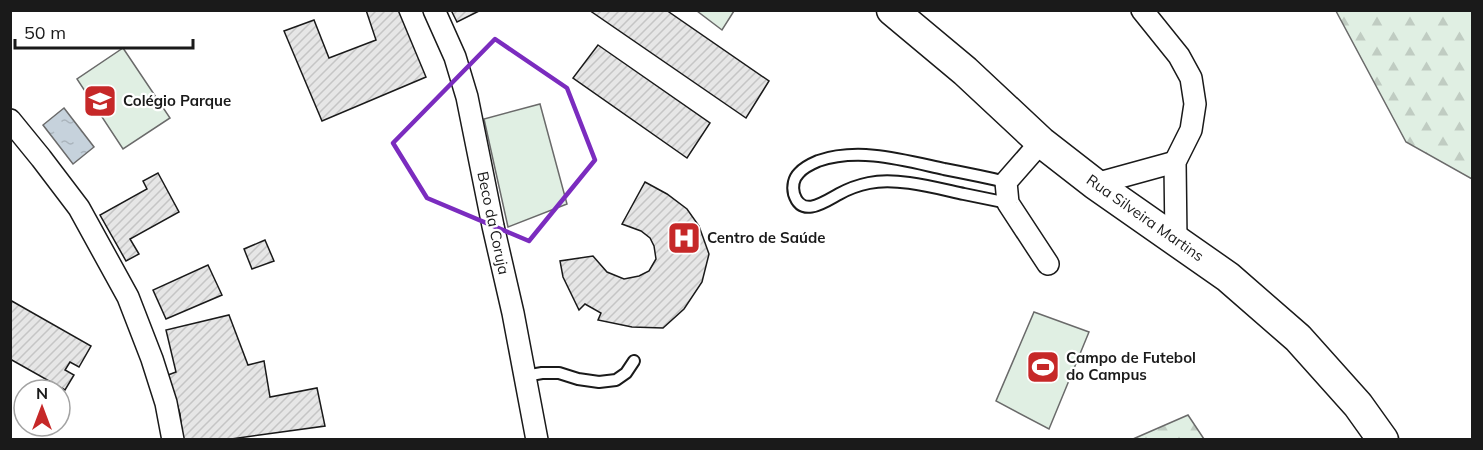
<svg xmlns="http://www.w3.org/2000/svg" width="1483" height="450" font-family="Mulish,sans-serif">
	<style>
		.forest { fill: url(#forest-firs); stroke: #6a6a6a; stroke-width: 1.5 }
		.green { fill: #e0efe3; stroke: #6a6a6a; stroke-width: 1.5 }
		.water { fill: url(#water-ripples); stroke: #6a6a6a; stroke-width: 1.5 }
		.building { fill: url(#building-hatch); stroke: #1a1a1a; stroke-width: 1.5 }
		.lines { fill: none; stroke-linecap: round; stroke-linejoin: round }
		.service-casing { stroke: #1a1a1a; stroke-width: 14 }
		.minor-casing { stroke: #1a1a1a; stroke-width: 24 }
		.secondary-casing { stroke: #1a1a1a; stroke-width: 33 }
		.service { stroke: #fff; stroke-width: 10 }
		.minor { stroke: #fff; stroke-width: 21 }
		.secondary { stroke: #fff; stroke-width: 30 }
		.marked { fill: none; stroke: #7b2cbf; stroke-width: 4.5; stroke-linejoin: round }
		.labels { text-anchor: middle; stroke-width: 4.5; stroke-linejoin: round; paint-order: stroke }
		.poi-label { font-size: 15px; font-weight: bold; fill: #1a1a1a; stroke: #fff; text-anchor: start }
		.street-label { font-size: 15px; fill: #1a1a1a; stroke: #fff }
	</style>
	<defs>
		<pattern id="forest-firs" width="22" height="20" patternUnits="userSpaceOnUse" patternTransform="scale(1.5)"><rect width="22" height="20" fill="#e0efe3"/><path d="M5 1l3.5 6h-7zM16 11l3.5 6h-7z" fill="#c0ccc2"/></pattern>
		<pattern id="water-ripples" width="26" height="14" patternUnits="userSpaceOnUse" patternTransform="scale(1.5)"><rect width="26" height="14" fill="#c6d2dc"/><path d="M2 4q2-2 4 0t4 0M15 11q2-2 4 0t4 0" fill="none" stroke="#aab4bc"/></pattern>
		<pattern id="building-hatch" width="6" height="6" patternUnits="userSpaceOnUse" patternTransform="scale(1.5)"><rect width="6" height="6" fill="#e6e6e6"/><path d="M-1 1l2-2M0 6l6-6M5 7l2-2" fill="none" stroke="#c5c5c5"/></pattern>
	</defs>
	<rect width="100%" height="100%" fill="#fff"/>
	<g class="forest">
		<polygon points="1336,11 1472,11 1472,179 1406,142"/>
		<polygon points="1188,415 1204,439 1133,439"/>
	</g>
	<g class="green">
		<polygon points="697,11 734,11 722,30"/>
		<polygon points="123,48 170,118 123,149 77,79"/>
		<polygon points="540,104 567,204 508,227 484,119"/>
		<polygon points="1034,312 1089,332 1049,429 996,401"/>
	</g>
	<polygon class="water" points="64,108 94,147 73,164 43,125"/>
	<g class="building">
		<polygon points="366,10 398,10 426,77 322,121 284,31 314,20 329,58 376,40"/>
		<polygon points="451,10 481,10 457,22"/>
		<polygon points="589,10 666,10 769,81 746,118"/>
		<polygon points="598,45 710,123 687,158 573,78"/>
		<polygon points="158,173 179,212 130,239 139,254 126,261 100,215 147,189 143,181"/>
		<polygon points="645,182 667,194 687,209 699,226 709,254 702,282 684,309 663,328 632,327 598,320 601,313 585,304 579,310 563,277 560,261 593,256 607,272 624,279 639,276 649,271 656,259 654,246 650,238 641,231 622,224"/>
		<polygon points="265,240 274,261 252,269 244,249"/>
		<polygon points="208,265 222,295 166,319 153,290"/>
		<polygon points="10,300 91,346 79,367 70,362 65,370 74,375 65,390 10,359"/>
		<polygon points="229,315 248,365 264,361 270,397 317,388 325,426 224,440 183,440 180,414 168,375 176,372 166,330"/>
	</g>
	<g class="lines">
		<g class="service-casing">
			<g id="service">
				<path d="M1006,182C985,177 965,173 944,169C903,160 859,147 818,161C811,164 804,167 799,173C794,178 792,186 794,194C802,219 826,201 839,194C848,189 859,185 869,183C897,177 936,188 964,194C978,197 993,200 1008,203"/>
				<polyline points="525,376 542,373 559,373 578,379 599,382 616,380 626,373 634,361"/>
			</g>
		</g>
		<g class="minor-casing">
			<g id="minor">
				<polyline points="434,10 455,57 467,97 493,226 513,313 537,440"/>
				<polyline points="1142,10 1179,56 1191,78 1195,104 1191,130 1175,162 1176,241"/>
				<polyline points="10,120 41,158 79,208 128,297 152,359 166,403 173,440"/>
				<polyline points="1041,142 1006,182 1008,203 1048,264"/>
				<polyline points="1095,184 1175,162"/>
			</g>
		</g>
		<g class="secondary-casing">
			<polyline id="secondary" points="892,10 965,71 1041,142 1095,184 1228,277 1298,338 1358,405 1383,440"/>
		</g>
		<use href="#service" class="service"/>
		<use href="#minor" class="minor"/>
		<use href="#secondary" class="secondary"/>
	</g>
	<path class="marked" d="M495,39L567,88L595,160L529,241L427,198L393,143Z"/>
	<defs>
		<g id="school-square" transform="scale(1.725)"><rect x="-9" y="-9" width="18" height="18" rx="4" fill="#c62828" stroke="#fff"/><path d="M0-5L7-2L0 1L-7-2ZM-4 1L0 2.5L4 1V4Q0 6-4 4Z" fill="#fff"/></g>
		<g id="hospital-square" transform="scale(1.725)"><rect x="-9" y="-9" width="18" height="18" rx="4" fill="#c62828" stroke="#fff"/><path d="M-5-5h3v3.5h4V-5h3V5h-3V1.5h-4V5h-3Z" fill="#fff"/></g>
		<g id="stadium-square" transform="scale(1.725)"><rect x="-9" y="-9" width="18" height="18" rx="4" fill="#c62828" stroke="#fff"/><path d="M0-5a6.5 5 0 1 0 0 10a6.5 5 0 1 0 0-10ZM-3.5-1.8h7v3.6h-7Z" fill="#fff"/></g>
	</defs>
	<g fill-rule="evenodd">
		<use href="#school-square" x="100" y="101"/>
		<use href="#hospital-square" x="684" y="238"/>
		<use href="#stadium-square" x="1043" y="367"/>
	</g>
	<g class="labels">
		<g class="poi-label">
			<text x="123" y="106">Colégio Parque</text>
			<text x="707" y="243">Centro de Saúde</text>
			<text x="1066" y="363">Campo de Futebol<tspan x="1066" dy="17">do Campus</tspan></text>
		</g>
		<g class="street-label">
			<text transform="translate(1145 218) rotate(35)" y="5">Rua Silveira Martins</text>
			<text transform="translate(493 223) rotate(78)" y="5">Beco da Coruja</text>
		</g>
	</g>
	<rect width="1483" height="450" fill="none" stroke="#1a1a1a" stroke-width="24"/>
	<g transform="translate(42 408)"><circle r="28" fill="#ffffff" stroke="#a3a3a3" stroke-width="1.5"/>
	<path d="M0-4.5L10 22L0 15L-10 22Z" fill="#c62828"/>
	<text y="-9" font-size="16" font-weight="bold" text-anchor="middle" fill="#1a1a1a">N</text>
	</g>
	<path d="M15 39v9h178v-9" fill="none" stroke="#1a1a1a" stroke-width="3"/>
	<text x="24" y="39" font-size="18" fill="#1a1a1a" stroke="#ffffff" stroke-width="4.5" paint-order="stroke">50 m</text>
</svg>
